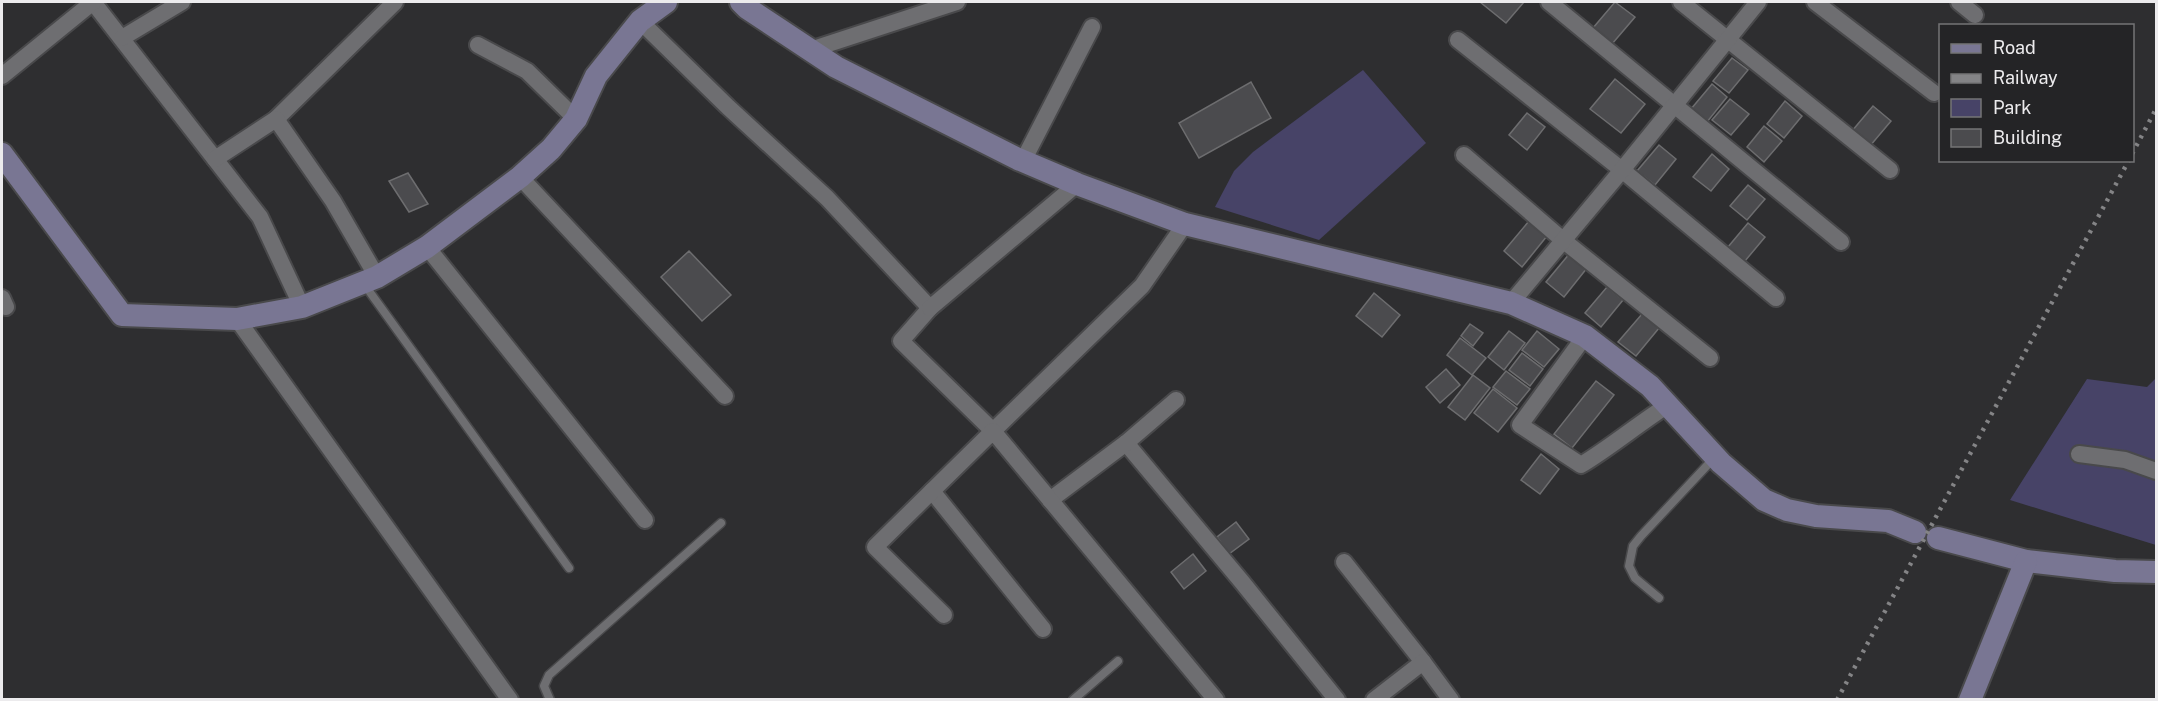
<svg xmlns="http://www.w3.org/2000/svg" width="2158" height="701" font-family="'Public Sans',sans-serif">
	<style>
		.green { fill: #474367 }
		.building { fill: #4b4b4e; stroke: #6d6d6f; stroke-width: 1.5 }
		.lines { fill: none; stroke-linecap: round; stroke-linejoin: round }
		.lane-casing { stroke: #49494b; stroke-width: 11 }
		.street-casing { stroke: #49494b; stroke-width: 20 }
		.secondary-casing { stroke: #49494b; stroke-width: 26 }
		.lane { stroke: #6e6e71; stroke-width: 8 }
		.street { stroke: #6e6e71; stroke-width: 16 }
		.secondary { stroke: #797693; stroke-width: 22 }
		.rail { stroke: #848486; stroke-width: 4.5; stroke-dasharray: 3 6; stroke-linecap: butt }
	</style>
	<rect width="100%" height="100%" fill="#2e2e30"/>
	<g class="green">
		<polygon points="1363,70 1426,143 1319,240 1215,207 1234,171 1253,152"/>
		<polygon points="2156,378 2156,545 2010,500 2087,379 2147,387"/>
	</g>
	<g class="building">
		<polygon points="1480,2 1524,2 1506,23"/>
		<polygon points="1615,2 1635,17 1612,44 1593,28"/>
		<polygon points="1732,58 1748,70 1729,93 1713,81"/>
		<polygon points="1615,79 1645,104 1621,133 1590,109"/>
		<polygon points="1251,82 1271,118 1199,158 1179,123"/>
		<polygon points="1712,84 1727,97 1707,122 1691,109"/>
		<polygon points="1730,99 1749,114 1731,135 1712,120"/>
		<polygon points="1785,101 1802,116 1784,138 1767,124"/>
		<polygon points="1873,106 1891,121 1870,146 1852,131"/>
		<polygon points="1527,113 1545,127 1527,150 1509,135"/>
		<polygon points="1764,126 1782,141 1764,162 1747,147"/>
		<polygon points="1659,145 1676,159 1655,185 1637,171"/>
		<polygon points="1712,154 1729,169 1711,191 1693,177"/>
		<polygon points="408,173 428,204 409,212 389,181"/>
		<polygon points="1748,185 1765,199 1747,220 1730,206"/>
		<polygon points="1529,221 1547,236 1522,267 1504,251"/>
		<polygon points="1748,223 1765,237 1745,261 1728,247"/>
		<polygon points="689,251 731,295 702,321 661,277"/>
		<polygon points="1570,253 1587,268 1564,297 1546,282"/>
		<polygon points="1607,287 1623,300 1601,327 1585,313"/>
		<polygon points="1374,293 1400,315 1382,337 1356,316"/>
		<polygon points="1642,314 1659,328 1636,356 1618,342"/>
		<polygon points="1470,324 1483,333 1473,346 1461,336"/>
		<polygon points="1509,331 1525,343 1504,370 1488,357"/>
		<polygon points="1537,331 1559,349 1544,367 1522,350"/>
		<polygon points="1460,338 1486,358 1472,375 1447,355"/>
		<polygon points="1522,353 1543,369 1530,386 1509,370"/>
		<polygon points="1446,369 1460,385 1440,403 1426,387"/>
		<polygon points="1506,371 1530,389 1517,405 1493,387"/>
		<polygon points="1473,375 1490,388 1465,420 1448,407"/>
		<polygon points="1596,381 1614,395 1572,448 1554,434"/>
		<polygon points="1493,389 1517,408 1498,432 1474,413"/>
		<polygon points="1541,454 1559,469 1540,494 1521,480"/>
		<polygon points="1236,522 1249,539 1229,554 1217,537"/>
		<polygon points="1193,554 1206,571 1184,589 1171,572"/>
	</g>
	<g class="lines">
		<g class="lane-casing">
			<g id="lane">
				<polyline points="364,284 569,568"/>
				<polyline points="1659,598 1635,578 1629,566 1633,546 1641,536 1715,457"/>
				<polyline points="550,700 544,686 549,675 721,523"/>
				<polyline points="1073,700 1118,661"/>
			</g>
		</g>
		<g class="street-casing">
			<g id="street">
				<polyline points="93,2 260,217 302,307"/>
				<polyline points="1549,2 1841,242"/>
				<polyline points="1681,2 1890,170"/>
				<polyline points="1815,2 1934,93"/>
				<polyline points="1959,2 1975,15"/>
				<polyline points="640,21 728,107 827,198 930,308 901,341 993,431 1142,286 1185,224"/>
				<polyline points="122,38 182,2"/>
				<polyline points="1458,40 1622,170 1776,298"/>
				<polyline points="478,45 527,71 576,119"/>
				<polyline points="810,50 957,2"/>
				<polyline points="2,76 93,2"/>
				<polyline points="276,119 395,2"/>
				<polyline points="1464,155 1564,241 1710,358"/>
				<polyline points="215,159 276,119 333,201 377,277"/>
				<polyline points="1023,161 1092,27"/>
				<polyline points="520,177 725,396"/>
				<polyline points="427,247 645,520"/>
				<polyline points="2,298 6,307"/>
				<polyline points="1511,303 1622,170 1758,2"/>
				<polyline points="930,308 1077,184"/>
				<polyline points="237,319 510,700"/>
				<path d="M1585,336L1520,425L1581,465C1611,447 1638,424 1668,405"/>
				<polyline points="1126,443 1242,582 1337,700"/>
				<polyline points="2079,454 2125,460 2156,471"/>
				<polyline points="932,491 1043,629"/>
				<polyline points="1050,500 1126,443 1176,400"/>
				<polyline points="1344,562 1423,662"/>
				<polyline points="944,615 875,547 993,431 1216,700"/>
				<polyline points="1374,700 1423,662 1451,700"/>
			</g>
		</g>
		<g class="secondary-casing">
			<g id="secondary">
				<polyline points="741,2 747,8 836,67 1018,159 1077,184 1185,224 1511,303 1585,336 1650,386 1721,463 1764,500 1787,510 1816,516 1888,521 1915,532"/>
				<polyline points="2,154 122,315 237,319 302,307 377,277 427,247 520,177 551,149 576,119 596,76 640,21 666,2"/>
				<polyline points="1938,538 2026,561 2115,571 2156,572"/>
				<polyline points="1970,700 2026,561"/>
			</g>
		</g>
		<use href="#lane" class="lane"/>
		<use href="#street" class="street"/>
		<use href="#secondary" class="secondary"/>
		<g class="rail">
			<polyline points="2132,154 2156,109"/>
			<polyline points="1837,700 2129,160"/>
		</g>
	</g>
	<rect width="2158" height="701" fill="none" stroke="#ecebed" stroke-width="6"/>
	<rect x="1939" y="24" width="195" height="138" fill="#242426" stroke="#747476" stroke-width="1.5"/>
	<rect x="1951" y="44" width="30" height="9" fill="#797693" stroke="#747476" stroke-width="1.5"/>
	<text x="1993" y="54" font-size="18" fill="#ecebed">Road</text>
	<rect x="1951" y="74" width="30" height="9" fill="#848486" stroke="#747476" stroke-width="1.5"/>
	<text x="1993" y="84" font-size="18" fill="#ecebed">Railway</text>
	<rect x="1951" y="99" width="30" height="18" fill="#474367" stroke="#747476" stroke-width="1.5"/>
	<text x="1993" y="114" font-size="18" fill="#ecebed">Park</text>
	<rect x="1951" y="129" width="30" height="18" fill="#4b4b4e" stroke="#747476" stroke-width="1.5"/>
	<text x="1993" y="144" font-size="18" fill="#ecebed">Building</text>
</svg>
